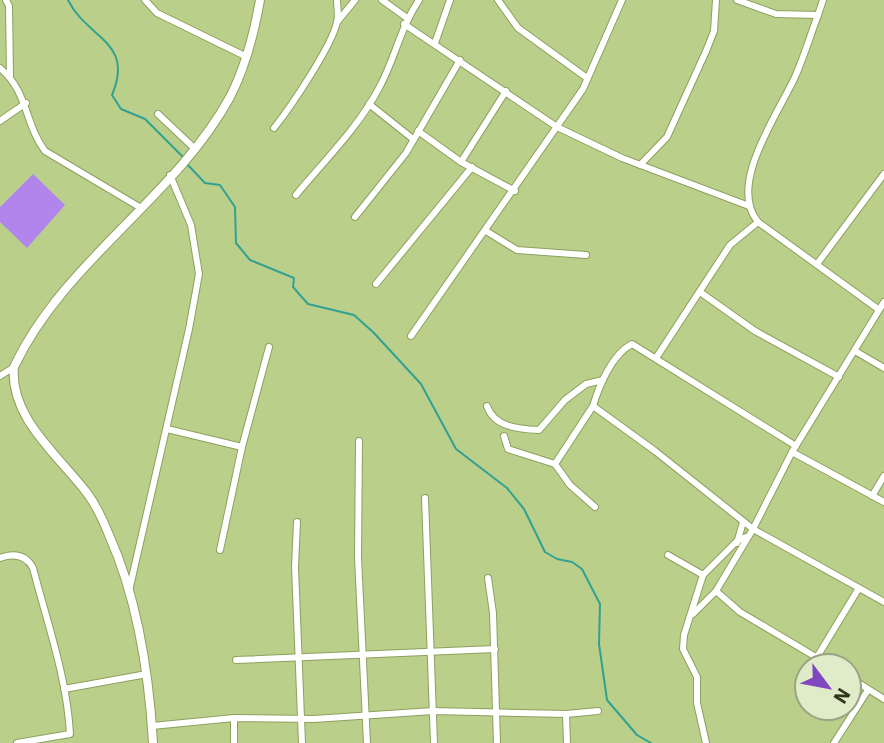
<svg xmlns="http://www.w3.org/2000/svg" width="884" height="743" font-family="'IBM Plex Sans',sans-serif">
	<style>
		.green { fill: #b185ec }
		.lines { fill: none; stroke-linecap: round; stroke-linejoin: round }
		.stream { stroke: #33a192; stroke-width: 2 }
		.street-casing { stroke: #8da15e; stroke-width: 8 }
		.secondary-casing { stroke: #8da15e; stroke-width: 10 }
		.street { stroke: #fff; stroke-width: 6 }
		.secondary { stroke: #fff; stroke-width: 8 }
	</style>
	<rect width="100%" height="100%" fill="#bacf8a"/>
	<polygon class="green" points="33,174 65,205 27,248 0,222 0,207"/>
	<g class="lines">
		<g class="stream">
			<path d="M68,0C87,39 135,41 112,95L121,109L145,119L184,158"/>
			<polyline points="186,163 205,183 220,185 235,207 236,243 250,260 294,278 293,287 308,304 354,315 373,332 421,384 456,449 507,488 524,509 545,552 557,559 572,562 582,569 600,604 599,644 607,700 637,735 651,743"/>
		</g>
		<g class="street-casing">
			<g id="street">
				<polyline points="6,0 9,6 10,76"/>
				<polyline points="145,0 157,13 247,57"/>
				<polyline points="382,0 407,18"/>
				<polyline points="498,0 518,28 587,78"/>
				<polyline points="818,15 823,0"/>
				<polyline points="337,22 355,0"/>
				<polyline points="404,24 557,127 622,158 749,206"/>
				<polyline points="435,43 450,0"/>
				<path d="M0,68C28,91 25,125 45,151L141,208"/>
				<polyline points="369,104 413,139"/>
				<polyline points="158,114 194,148"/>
				<polyline points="0,121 26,103"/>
				<path d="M274,128C290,108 332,46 337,22C339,16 337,7 337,0"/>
				<polyline points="418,131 461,162 515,191"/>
				<polyline points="461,162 506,91"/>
				<polyline points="640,165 667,137 707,49 714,31 716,0"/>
				<path d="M296,195C324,161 358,128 379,88C395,59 400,28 419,0"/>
				<polyline points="355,217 406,153 460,60"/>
				<polyline points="758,222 878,309"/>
				<polyline points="486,231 517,250 586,255"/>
				<polyline points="817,264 884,174"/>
				<polyline points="376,284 472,167"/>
				<polyline points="700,292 755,331 839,377"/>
				<polyline points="411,336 583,89 622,0"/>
				<polyline points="855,351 884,368"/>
				<path d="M656,358L730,245L758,222C727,185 778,114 795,77C804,57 810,36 818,15L776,14L737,0"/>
				<polyline points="0,376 14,367"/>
				<path d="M487,406C494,427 518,429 539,430L565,400L586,384L603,380"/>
				<polyline points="593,406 555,464 570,485 595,507"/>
				<polyline points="167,429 242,447 269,347"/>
				<polyline points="504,436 508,449 555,464"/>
				<polyline points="359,441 358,558 367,743"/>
				<path d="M796,446L632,344C612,354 599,386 593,406L655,451L753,529L884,602"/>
				<polyline points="792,452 884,502"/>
				<polyline points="872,496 884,476"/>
				<polyline points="425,498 434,743"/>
				<polyline points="297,522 295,567 302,743"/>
				<polyline points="737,543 743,522"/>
				<polyline points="220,550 242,447"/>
				<polyline points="668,555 703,575 737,541 746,537"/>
				<path d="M0,558C14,553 26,555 33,568C47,622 67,678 70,734L17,743"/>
				<polyline points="703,575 684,635 683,649 697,677 697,703 706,743"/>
				<polyline points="488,578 493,613 497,743"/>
				<polyline points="129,591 189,329 199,274 191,225 170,175"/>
				<polyline points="716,591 740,612 831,666"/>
				<polyline points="693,614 716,591 753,529 792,452 884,302"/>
				<polyline points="817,657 859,588"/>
				<polyline points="236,660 495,649"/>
				<polyline points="849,677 884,699"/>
				<polyline points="64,689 147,674"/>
				<polyline points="566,714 567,743"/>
				<polyline points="234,718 234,743"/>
				<polyline points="152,726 234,718 314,719 433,711 566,714 598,711"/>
				<polyline points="834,743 868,690"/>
			</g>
		</g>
		<g class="secondary-casing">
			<path id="secondary" d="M153,743C149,673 138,600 109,535C103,520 96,505 87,493C59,456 9,417 14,367C64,261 175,198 230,97C246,66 254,34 260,0"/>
		</g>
		<use href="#street" class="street"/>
		<use href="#secondary" class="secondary"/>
	</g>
	<g transform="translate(828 687) rotate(122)"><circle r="33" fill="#e0ebc9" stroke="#9aa384" stroke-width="2"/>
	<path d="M0-5L12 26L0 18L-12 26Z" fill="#8048bf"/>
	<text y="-10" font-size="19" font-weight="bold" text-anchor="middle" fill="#30381c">N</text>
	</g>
</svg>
